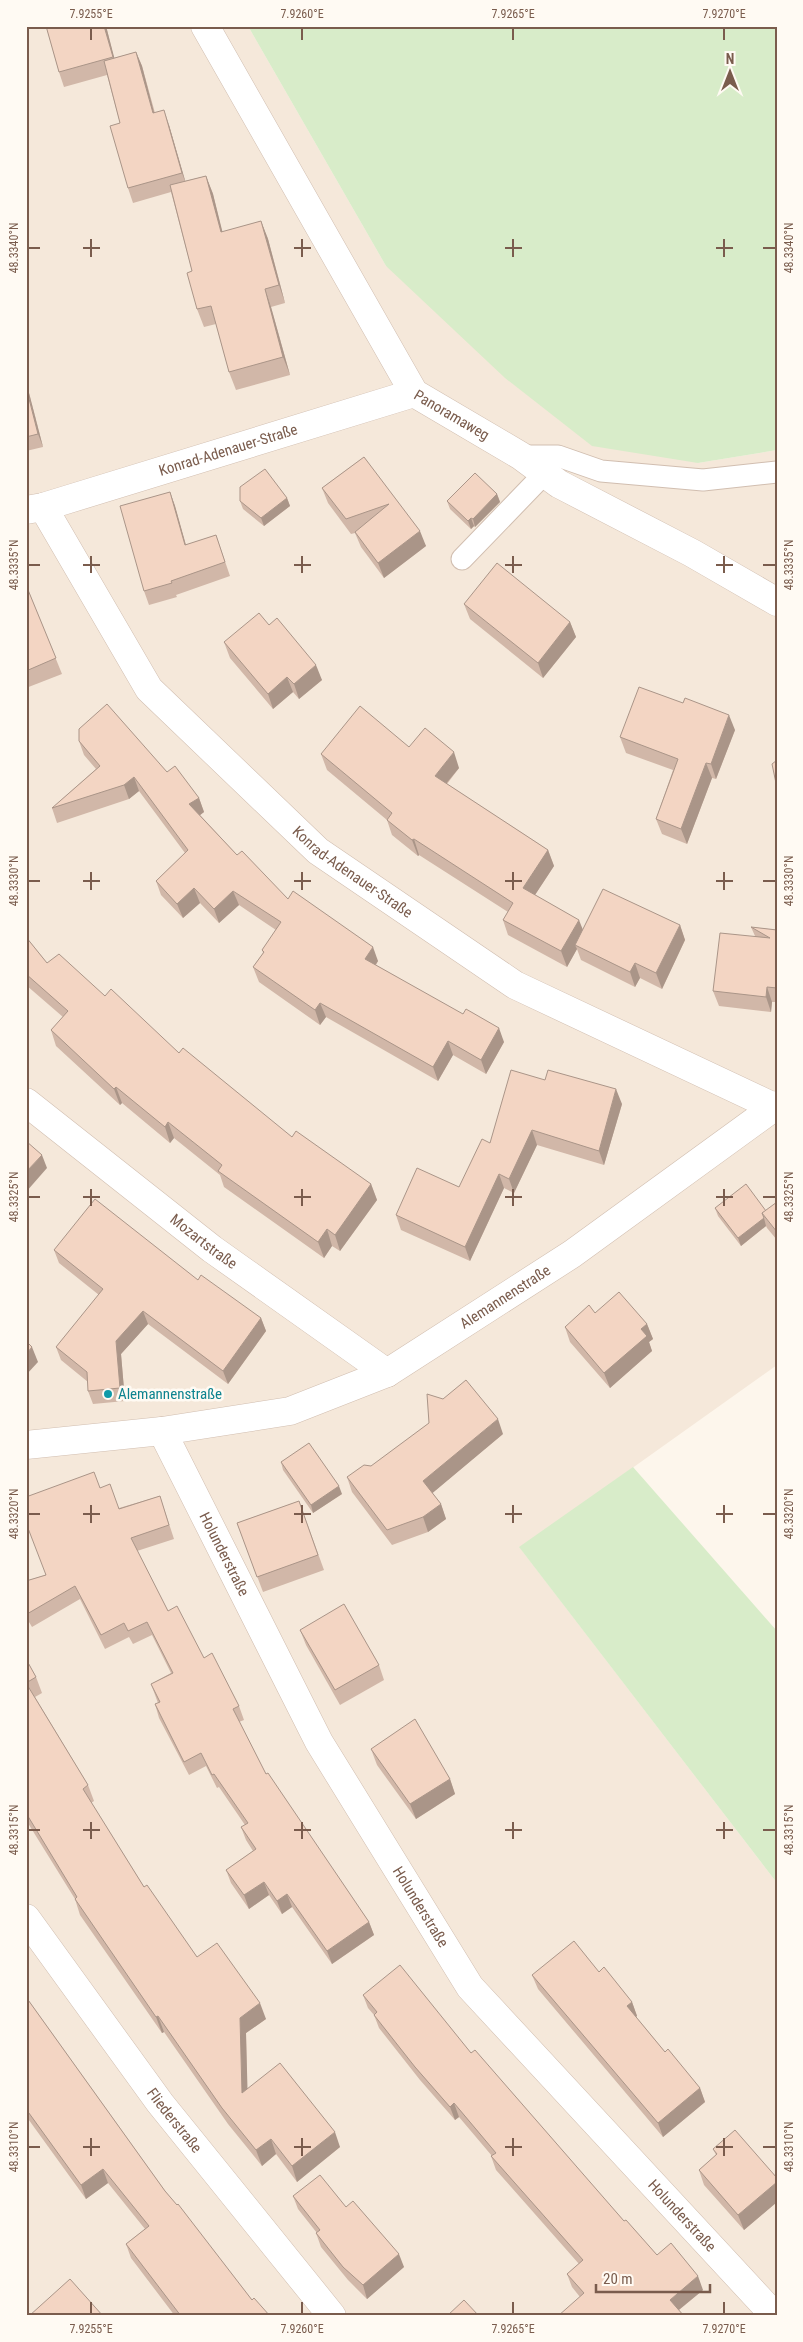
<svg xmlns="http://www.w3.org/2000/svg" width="803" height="2342" font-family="'Roboto Condensed',sans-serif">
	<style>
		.residential { fill: #f5e8da }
		.green { fill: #d8ecc9 }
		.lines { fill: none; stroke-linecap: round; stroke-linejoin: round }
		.service-casing { stroke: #d1beb0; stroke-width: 23 }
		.minor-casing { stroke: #d1beb0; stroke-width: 29 }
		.service { stroke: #fff; stroke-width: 21 }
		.minor { stroke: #fff; stroke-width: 28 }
		.wall { fill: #d1b7a8 }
		.shaded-wall { fill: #aa9588 }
		.building { fill: #f3d5c3; stroke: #aa9588 }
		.ticks { fill: none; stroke: #7a5c4d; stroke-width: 2 }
		.culture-dot { fill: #0f9aa8; stroke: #fffaf3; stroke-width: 2 }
		.labels { text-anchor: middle; stroke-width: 5; stroke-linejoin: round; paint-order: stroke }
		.street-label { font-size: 15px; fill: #7a5c4d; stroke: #fffaf3 }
		.culture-label { font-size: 15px; fill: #0d838f; stroke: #fffaf3; text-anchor: start }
		.neatline { fill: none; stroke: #7a5c4d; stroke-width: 2 }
		.ticks-label { font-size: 12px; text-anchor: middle; fill: #7a5c4d }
	</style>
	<rect width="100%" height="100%" fill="#fdf6ec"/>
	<polygon class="residential" points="26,26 248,26 386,266 698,463 777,450 777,1365 520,1548 777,1883 777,2316 26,2316"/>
	<g class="green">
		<polygon points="248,26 777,26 777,450 698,463 592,446 505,378 386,266"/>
		<polygon points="633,1467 777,1631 777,1883 519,1547"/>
	</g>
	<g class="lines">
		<g class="service-casing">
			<g id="service">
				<polyline points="521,456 558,456 601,471 703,480 777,472"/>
				<polyline points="462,559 545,473"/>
			</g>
		</g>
		<g class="minor-casing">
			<g id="minor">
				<path id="s1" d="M205,26L414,393L521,456L559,484L692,553L777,602"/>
				<path id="s2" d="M43,507L149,689L318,851L515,985L774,1107"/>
				<path id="s3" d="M26,510L43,507L414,393"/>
				<path id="s4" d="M26,1102L212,1249L387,1373"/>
				<path id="s5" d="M162,1431L319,1742L470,1987L775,2316"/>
				<path id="s6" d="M26,1445L162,1431L290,1411L387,1373L572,1254L777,1105"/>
				<path id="s7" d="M26,1918L160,2103L332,2316"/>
			</g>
		</g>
		<use href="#service" class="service"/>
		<use href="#minor" class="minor"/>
	</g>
	<g class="wall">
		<polygon points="46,26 106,26 114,58 136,52 142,66 155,113 169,125 185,181 206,176 213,194 222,232 261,221 268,239 285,303 271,307 290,375 236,390 229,372 216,324 204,327 197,309 192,271 171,192 133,203 128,188 120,123 107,75 64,87 59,72"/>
		<polygon points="26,385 29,393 43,447 26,451"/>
		<polygon points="364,457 426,546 384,578 361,547 355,533 351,534 328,503 322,488"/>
		<polygon points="170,492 175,506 186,545 216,535 230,576 176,595 177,597 149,605 144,591"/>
		<polygon points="497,494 500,502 475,527 474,526 471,529 450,509 447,501"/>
		<polygon points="287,498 290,506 264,526 243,509 240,501"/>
		<polygon points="26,585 62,674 26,688"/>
		<polygon points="464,604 570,622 576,637 543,678 470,619"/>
		<polygon points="269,625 322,680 299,699 293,692 273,709 230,658 224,642"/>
		<polygon points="735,730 716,779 712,778 687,844 662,834 656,819 673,770 626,753 620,737"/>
		<polygon points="79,741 167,772 199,798 204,812 200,815 237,855 288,899 378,961 376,965 504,1042 486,1074 453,1055 438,1081 326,1017 320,1025 259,982 253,967 263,953 262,950 276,930 239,905 219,923 200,903 183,918 161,895 156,881 185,853 139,791 129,799 57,823 52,808 96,769 84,755"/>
		<polygon points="409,747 459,768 447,784 548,850 554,866 535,895 583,930 680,925 685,940 662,989 640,978 635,987 581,960 577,949 567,967 508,935 503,920 508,912 419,855 418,856 392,835 387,820 327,770 321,754"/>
		<polygon points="751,927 777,930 777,1002 772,1002 771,1012 719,1006 713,991 755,936"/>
		<polygon points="26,937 47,963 105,996 179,1053 292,1137 371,1184 377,1200 340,1251 332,1246 324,1258 224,1187 220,1175 174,1138 170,1143 122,1103 120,1105 56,1046 51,1030 63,1017 26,985"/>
		<polygon points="622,1104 604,1165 537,1145 514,1193 504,1188 470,1261 401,1230 396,1215 459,1187 490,1143"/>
		<polygon points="777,1202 777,1240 767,1228 766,1226 741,1246 718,1216 715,1208 766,1211"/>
		<polygon points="54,1250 198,1280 261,1318 266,1331 228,1384 148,1324 121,1354 125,1401 93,1404 88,1391 88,1382 61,1360 56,1347 99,1295 59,1263"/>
		<polygon points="595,1313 647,1324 653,1339 649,1342 652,1351 610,1388 570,1342 565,1327"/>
		<polygon points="503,1434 432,1493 441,1504 446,1519 428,1532 392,1545 352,1492 347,1477 371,1466"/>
		<polygon points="281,1462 342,1494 313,1513 283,1470"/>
		<polygon points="100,1488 119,1508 160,1496 174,1539 137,1551 168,1611 239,1706 244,1720 239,1722 266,1774 369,1922 374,1935 332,1964 292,1907 282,1914 269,1895 249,1909 231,1883 226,1870 253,1851 246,1840 241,1827 245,1825 219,1787 217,1788 206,1766 189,1775 159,1718 155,1704 158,1703 151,1684 171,1673 152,1635 133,1644 129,1637 105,1649 80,1599 32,1627 26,1617 26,1581 45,1575"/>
		<polygon points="299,1501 324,1570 263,1592 237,1523"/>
		<polygon points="300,1630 379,1665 384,1680 340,1705 306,1645"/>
		<polygon points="26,1659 36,1677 42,1693 35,1697 88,1785 94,1801 91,1803 144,1887 197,1957 266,2019 246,2033 247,2088 340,2147 297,2182 276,2154 262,2166 228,2124 164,2032 162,2033 80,1915 75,1899 26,1820"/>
		<polygon points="371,1749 450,1779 455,1794 416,1819 377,1765"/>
		<polygon points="599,1972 632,2002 637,2016 636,2017 665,2052 700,2088 705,2102 663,2137 538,1989 532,1975"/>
		<polygon points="363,1995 471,2053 624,2221 657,2255 703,2290 679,2310 580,2297 572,2287 567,2274 579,2264 496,2170 491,2156 492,2156 459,2117 455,2120 420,2080 379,2028 374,2015 368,2008"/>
		<polygon points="26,1997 165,2191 252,2300 270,2316 175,2316 131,2258 126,2244 145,2229 108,2183 86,2199 26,2116"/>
		<polygon points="713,2149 777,2178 777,2202 744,2230 704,2185 699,2170 716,2155"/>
		<polygon points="293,2196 346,2207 404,2267 367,2299 348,2280 321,2247 316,2233 317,2233 298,2209"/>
	</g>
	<g class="shaded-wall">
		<polygon points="104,26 106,26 118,72 113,57"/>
		<polygon points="136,52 142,66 158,128 153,113"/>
		<polygon points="164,110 169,125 187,187 182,173"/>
		<polygon points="206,176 213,194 227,250 221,232"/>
		<polygon points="261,221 268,239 285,303 279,285"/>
		<polygon points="265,289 271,307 290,375 283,357"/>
		<polygon points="26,385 29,393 43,447 38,434"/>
		<polygon points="170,492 175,506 190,560 185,545"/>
		<polygon points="497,494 500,502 475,527 473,519"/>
		<polygon points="287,498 290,506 264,526 261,518"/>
		<polygon points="471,518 474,526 471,529 468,521"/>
		<polygon points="420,531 426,546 384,578 378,563"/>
		<polygon points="570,622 576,637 543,678 538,663"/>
		<polygon points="316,665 322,680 299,699 294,684"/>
		<polygon points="287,677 293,692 273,709 268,694"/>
		<polygon points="729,715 735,730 716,779 711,764"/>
		<polygon points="454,752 459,768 440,791 435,776"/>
		<polygon points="706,763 712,778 687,844 681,829"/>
		<polygon points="134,777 139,791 129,799 124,785"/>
		<polygon points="199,798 204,812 195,819 189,804"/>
		<polygon points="414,839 419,855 418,856 412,840"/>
		<polygon points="548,850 554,866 529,904 523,888"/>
		<polygon points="194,888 200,903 183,918 177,904"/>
		<polygon points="233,891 239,905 219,923 214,909"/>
		<polygon points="579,920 585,935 575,945 577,949 567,967 561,951"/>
		<polygon points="680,925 685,940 662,989 656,973"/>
		<polygon points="373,947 378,961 370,973 365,959"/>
		<polygon points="635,963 640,978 635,987 630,972"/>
		<polygon points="767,987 772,1002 771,1012 766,997"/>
		<polygon points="320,1003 326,1017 320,1025 315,1010"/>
		<polygon points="499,1028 504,1042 486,1074 481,1060"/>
		<polygon points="448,1041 453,1055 438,1081 433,1067"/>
		<polygon points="116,1087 122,1103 120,1105 114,1089"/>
		<polygon points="616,1089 622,1104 604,1165 599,1151"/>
		<polygon points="168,1122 174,1138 170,1143 165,1127"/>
		<polygon points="532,1130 537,1145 514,1193 509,1179"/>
		<polygon points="42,1155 47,1168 26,1192 26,1172"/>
		<polygon points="499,1174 504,1188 470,1261 465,1247"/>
		<polygon points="371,1184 377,1200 340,1251 335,1235"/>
		<polygon points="764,1218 766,1226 741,1246 738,1238"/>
		<polygon points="327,1229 332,1246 324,1258 318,1242"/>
		<polygon points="143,1311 148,1324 121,1354 125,1401 120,1388 116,1341"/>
		<polygon points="261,1318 266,1331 228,1384 223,1371"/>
		<polygon points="647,1324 653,1339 649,1342 652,1351 610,1388 604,1373 641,1329"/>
		<polygon points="32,1347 38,1362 26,1375 26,1354"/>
		<polygon points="498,1419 503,1434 429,1496 423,1481"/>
		<polygon points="339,1486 342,1494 313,1513 311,1505"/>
		<polygon points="441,1504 446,1519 428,1532 423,1517"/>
		<polygon points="450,1779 455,1794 416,1819 410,1804"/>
		<polygon points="264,1882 269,1895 249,1909 244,1895"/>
		<polygon points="287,1894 292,1907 282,1914 277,1901"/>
		<polygon points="369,1922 374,1935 332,1964 327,1951"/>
		<polygon points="632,2002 637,2016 632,2020 627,2006"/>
		<polygon points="260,2003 266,2019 246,2033 248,2108 242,2093 240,2018"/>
		<polygon points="158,2016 164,2032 162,2033 156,2017"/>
		<polygon points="700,2088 705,2102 663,2137 658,2123"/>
		<polygon points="454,2103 459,2117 455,2120 450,2107"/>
		<polygon points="335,2132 340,2147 297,2182 292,2166"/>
		<polygon points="271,2139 276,2154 262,2166 256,2150"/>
		<polygon points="103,2169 108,2183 86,2199 81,2185"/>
		<polygon points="777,2182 777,2202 744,2230 738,2215"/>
		<polygon points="399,2254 404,2267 367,2299 363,2285"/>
		<polygon points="698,2276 703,2290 675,2313 670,2300"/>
	</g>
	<g class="building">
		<polygon points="46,26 104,26 113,57 59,72"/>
		<polygon points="136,52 153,113 164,110 182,173 128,188 110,126 120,123 104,61"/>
		<polygon points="206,176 221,232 261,221 279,285 265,289 283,357 229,372 211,306 197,309 187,273 192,271 170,185"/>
		<polygon points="26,387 38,434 26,437"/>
		<polygon points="364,457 420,531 378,563 355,532 389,504 346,519 322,488"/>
		<polygon points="265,469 287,498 261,518 240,501 240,487"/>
		<polygon points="475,473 497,494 473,519 471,518 468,521 447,501"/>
		<polygon points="170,492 185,545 216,535 225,562 171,581 172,583 144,591 120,506"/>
		<polygon points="497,563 570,622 538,663 464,604"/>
		<polygon points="26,585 56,658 26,671"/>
		<polygon points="259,613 269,625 277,618 316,665 294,684 287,677 268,694 224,642"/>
		<polygon points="639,687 683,703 685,698 729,715 711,764 706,763 681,829 656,819 678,759 620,737"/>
		<polygon points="107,704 167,772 175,766 199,798 189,804 237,855 242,851 288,899 293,891 373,947 365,959 463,1014 466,1009 499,1028 481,1060 448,1041 433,1067 320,1003 315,1010 253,967 264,952 262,950 281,922 233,891 214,909 194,888 177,904 156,881 188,850 134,777 124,785 52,808 100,766 79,741 79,729"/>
		<polygon points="360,706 409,747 425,728 454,752 435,776 548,850 523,888 579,920 561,951 503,920 513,903 414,839 412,840 387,820 392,813 321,754"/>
		<polygon points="777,760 777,788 772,764"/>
		<polygon points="603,889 680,925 656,973 635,963 630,972 575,945"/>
		<polygon points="751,927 777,930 777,988 767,987 766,997 713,991 720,933 770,938"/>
		<polygon points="26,937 47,963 59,954 105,996 111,989 179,1053 183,1048 292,1137 296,1131 371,1184 335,1235 327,1229 318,1242 218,1171 222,1165 168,1122 165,1127 116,1087 114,1089 51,1030 68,1011 26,974"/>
		<polygon points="511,1070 545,1080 548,1070 616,1089 599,1151 532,1130 509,1179 499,1174 465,1247 396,1215 417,1168 459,1187 482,1139 490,1143"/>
		<polygon points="26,1141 42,1155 26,1172"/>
		<polygon points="746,1184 766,1211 762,1213 764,1218 738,1238 715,1208"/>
		<polygon points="95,1199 198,1280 201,1275 261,1318 223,1371 143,1311 116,1341 120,1388 88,1391 87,1372 56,1347 103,1289 54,1250"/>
		<polygon points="777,1202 777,1232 762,1213"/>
		<polygon points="619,1292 647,1324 641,1329 647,1336 604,1373 565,1327 589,1305 595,1313"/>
		<polygon points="26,1341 32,1347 26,1354"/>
		<polygon points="466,1380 498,1419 423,1481 441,1504 423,1517 387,1530 347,1477 364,1465 371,1466 429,1423 427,1394 443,1399"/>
		<polygon points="309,1443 339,1486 311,1505 281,1462"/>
		<polygon points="94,1472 100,1488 110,1484 119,1509 160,1496 169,1525 131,1538 168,1611 177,1606 204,1658 212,1653 239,1706 233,1709 266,1774 268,1773 369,1922 327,1951 287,1894 277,1901 264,1882 244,1895 226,1870 256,1849 241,1827 248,1823 214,1774 212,1775 201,1753 184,1762 155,1704 160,1702 151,1684 173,1673 147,1622 128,1631 124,1623 101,1635 75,1586 27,1614 26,1612 26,1581 46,1575 26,1523 26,1497"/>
		<polygon points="299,1501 318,1555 257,1577 237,1523"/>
		<polygon points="344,1604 379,1665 335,1690 300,1630"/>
		<polygon points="26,1659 36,1677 26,1683"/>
		<polygon points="26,1683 88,1785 83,1789 144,1887 147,1885 197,1957 217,1943 260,2003 240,2018 242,2093 280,2063 335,2132 292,2166 271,2139 256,2150 222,2108 158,2016 156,2017 75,1899 77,1897 26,1813"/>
		<polygon points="415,1719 450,1779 410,1804 371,1749"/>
		<polygon points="574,1941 599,1972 604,1967 632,2002 627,2006 665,2052 668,2049 700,2088 658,2123 532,1975"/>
		<polygon points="400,1965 471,2053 475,2050 624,2221 626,2220 657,2255 671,2243 698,2276 670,2300 684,2316 558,2316 584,2293 567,2274 583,2260 491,2156 496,2153 454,2103 450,2107 415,2067 374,2015 377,2012 363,1995"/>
		<polygon points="26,1997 165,2191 177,2205 178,2204 252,2300 254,2298 270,2316 181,2316 126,2244 149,2226 103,2169 81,2185 26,2109"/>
		<polygon points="735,2130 777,2178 777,2182 738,2215 699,2170 717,2154 713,2149"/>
		<polygon points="320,2175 346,2207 353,2201 399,2254 363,2285 343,2267 316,2233 320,2230 293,2196"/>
		<polygon points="70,2279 103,2316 29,2316"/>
		<polygon points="464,2300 479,2316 447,2316"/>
		<polygon points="517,2313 519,2316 514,2316"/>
	</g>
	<path class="ticks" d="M91,28V40M302,28V40M513,28V40M724,28V40M91,239V257M302,239V257M513,239V257M724,239V257M28,248H40M83,248H100M294,248H311M505,248H522M716,248H733M763,248H776M91,556V573M302,556V573M513,556V573M724,556V573M28,565H40M83,565H100M294,565H311M505,565H522M716,565H733M763,565H776M91,872V890M302,872V890M513,872V890M724,872V890M28,881H40M83,881H100M294,881H311M505,881H522M716,881H733M763,881H776M91,1189V1206M302,1189V1206M513,1189V1206M724,1189V1206M28,1197H40M83,1197H100M294,1197H311M505,1197H522M716,1197H733M763,1197H776M91,1505V1523M302,1505V1523M513,1505V1523M724,1505V1523M28,1514H40M83,1514H100M294,1514H311M505,1514H522M716,1514H733M763,1514H776M91,1822V1839M302,1822V1839M513,1822V1839M724,1822V1839M28,1830H40M83,1830H100M294,1830H311M505,1830H522M716,1830H733M763,1830H776M91,2138V2156M302,2138V2156M513,2138V2156M724,2138V2156M28,2147H40M83,2147H100M294,2147H311M505,2147H522M716,2147H733M763,2147H776M91,2302V2314M302,2302V2314M513,2302V2314M724,2302V2314"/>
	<circle class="culture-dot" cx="108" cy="1394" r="5"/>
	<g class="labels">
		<g class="street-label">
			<text dy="5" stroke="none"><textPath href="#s1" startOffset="466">Panoramaweg</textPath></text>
			<text dy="5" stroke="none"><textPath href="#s3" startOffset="211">Konrad-Adenauer-Straße</textPath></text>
			<text dy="5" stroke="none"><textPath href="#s2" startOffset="485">Konrad-Adenauer-Straße</textPath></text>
			<text dy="5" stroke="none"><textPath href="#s4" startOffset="226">Mozartstraße</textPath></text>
			<text dy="5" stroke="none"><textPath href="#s6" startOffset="511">Alemannenstraße</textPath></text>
			<text dy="5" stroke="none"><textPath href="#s5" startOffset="138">Holunderstraße</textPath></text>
			<text dy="5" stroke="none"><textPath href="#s5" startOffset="542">Holunderstraße</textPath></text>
			<text dy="5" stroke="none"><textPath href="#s7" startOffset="251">Fliederstraße</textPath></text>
			<text dy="5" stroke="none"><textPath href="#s5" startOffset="948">Holunderstraße</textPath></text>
		</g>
		<g class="culture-label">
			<text x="118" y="1399">Alemannenstraße</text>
		</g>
	</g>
	<rect width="803" height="2342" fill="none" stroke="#fffaf3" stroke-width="55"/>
	<g transform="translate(730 72)" stroke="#fffaf3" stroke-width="4" paint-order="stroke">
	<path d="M0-4L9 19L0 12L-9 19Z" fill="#7a5c4d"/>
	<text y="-8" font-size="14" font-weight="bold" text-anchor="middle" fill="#7a5c4d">N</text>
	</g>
	<path d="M596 2284v8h114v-8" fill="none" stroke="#7a5c4d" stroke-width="2.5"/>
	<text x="603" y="2284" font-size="15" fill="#7a5c4d" stroke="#fffaf3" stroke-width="4" paint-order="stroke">20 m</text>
	<rect x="28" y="28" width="748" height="2286" class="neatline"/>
	<g class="ticks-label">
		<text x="91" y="18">7.9255°E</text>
		<text x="302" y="18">7.9260°E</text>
		<text x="513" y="18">7.9265°E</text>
		<text x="724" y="18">7.9270°E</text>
		<text transform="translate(14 248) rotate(-90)" y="4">48.3340°N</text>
		<text transform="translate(789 248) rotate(-90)" y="4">48.3340°N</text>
		<text transform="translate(14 565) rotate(-90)" y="4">48.3335°N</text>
		<text transform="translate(789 565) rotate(-90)" y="4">48.3335°N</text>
		<text transform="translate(14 881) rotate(-90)" y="4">48.3330°N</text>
		<text transform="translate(789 881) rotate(-90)" y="4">48.3330°N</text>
		<text transform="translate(14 1197) rotate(-90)" y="4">48.3325°N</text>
		<text transform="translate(789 1197) rotate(-90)" y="4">48.3325°N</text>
		<text transform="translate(14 1514) rotate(-90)" y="4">48.3320°N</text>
		<text transform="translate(789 1514) rotate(-90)" y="4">48.3320°N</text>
		<text transform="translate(14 1830) rotate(-90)" y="4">48.3315°N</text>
		<text transform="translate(789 1830) rotate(-90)" y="4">48.3315°N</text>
		<text transform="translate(14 2147) rotate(-90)" y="4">48.3310°N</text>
		<text transform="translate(789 2147) rotate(-90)" y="4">48.3310°N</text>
		<text x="91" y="2333">7.9255°E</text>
		<text x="302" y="2333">7.9260°E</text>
		<text x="513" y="2333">7.9265°E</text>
		<text x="724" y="2333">7.9270°E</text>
	</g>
</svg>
